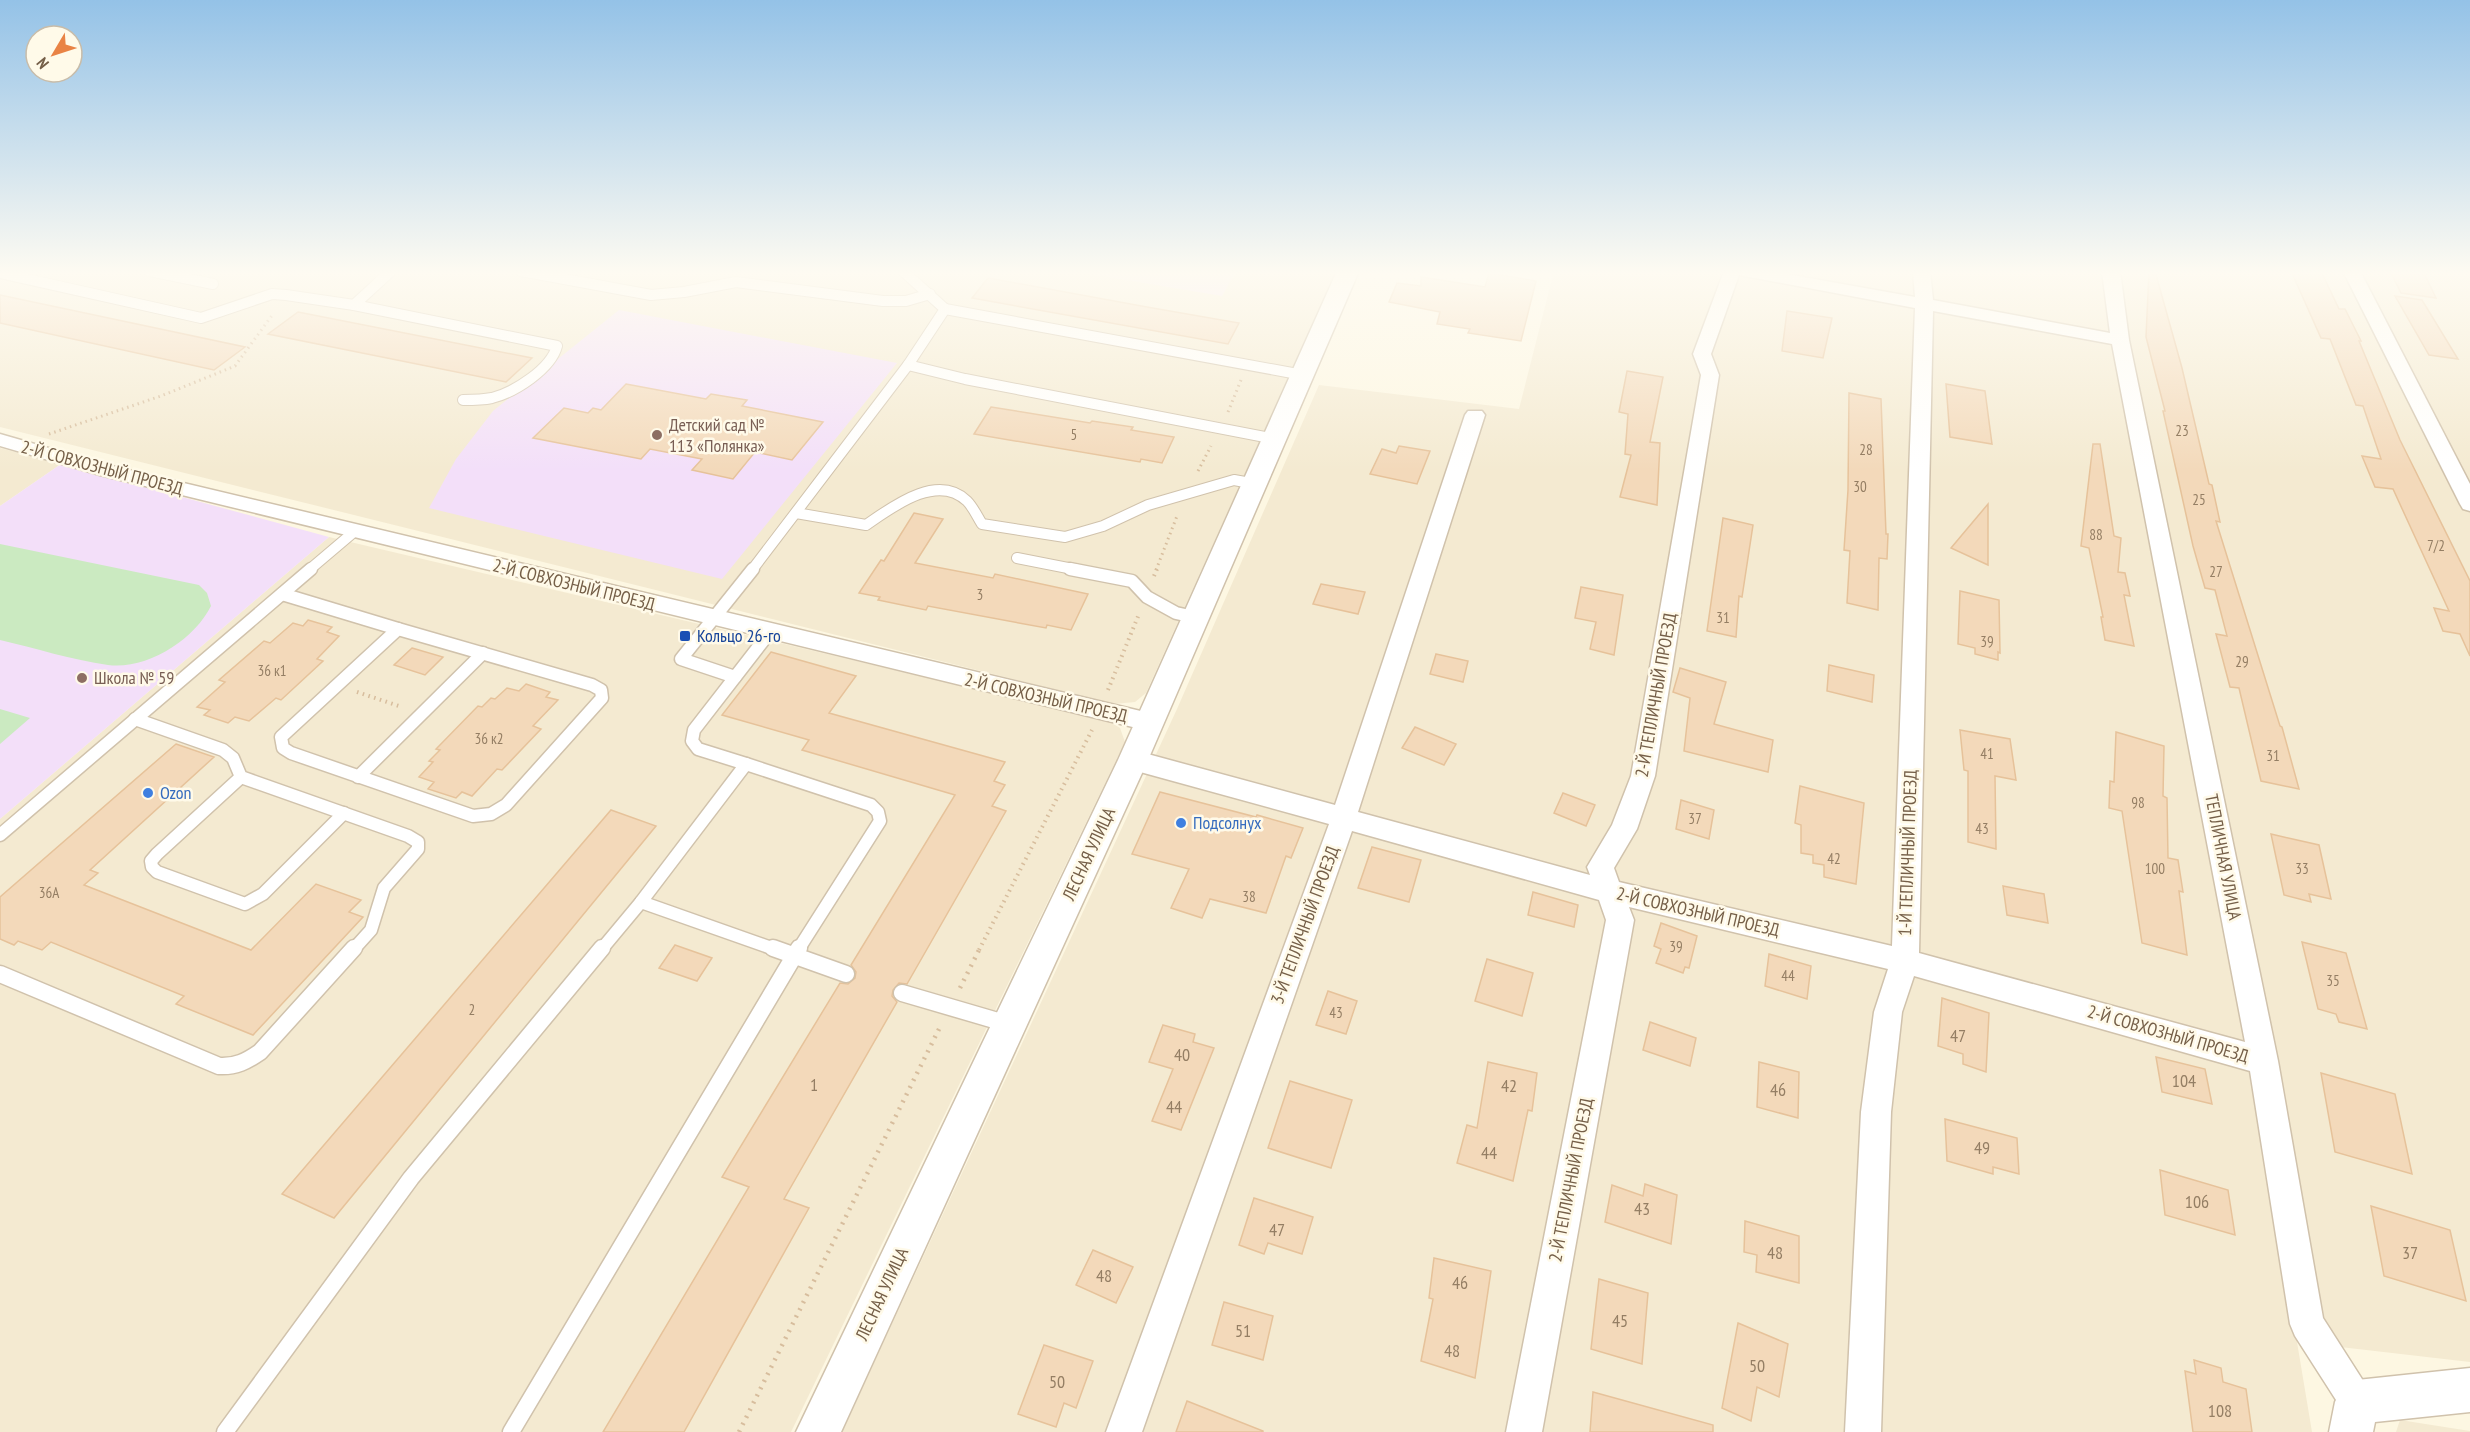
<svg xmlns="http://www.w3.org/2000/svg" width="2470" height="1432" font-family="'PT Sans Narrow',sans-serif">
	<style>
		.residential { fill: #f4ead1 }
		.education { fill: #f3dff9 }
		.green { fill: #cbeac1 }
		.building { fill: #f3d9ba; stroke: #e6c29a; stroke-width: 1.5 }
		.lines { fill: none; stroke-linecap: round; stroke-linejoin: round }
		.service-far2-casing { stroke: #d0c2ac; stroke-width: 12 }
		.service-far1-casing { stroke: #d0c2ac; stroke-width: 15 }
		.service-casing { stroke: #d0c2ac; stroke-width: 19 }
		.minor-casing { stroke: #d0c2ac; stroke-width: 3 }
		.tertiary-casing { stroke: #d0c2ac; stroke-width: 3 }
		.path-far2 { stroke: #d7bd9d; stroke-width: 3; stroke-dasharray: 1.5 4; stroke-linecap: butt }
		.path-far1 { stroke: #d7bd9d; stroke-width: 4; stroke-dasharray: 1.5 4.5; stroke-linecap: butt }
		.path { stroke: #d7bd9d; stroke-width: 4.5; stroke-dasharray: 2 6; stroke-linecap: butt }
		.service-far2 { stroke: #fff; stroke-width: 10 }
		.service-far1 { stroke: #fff; stroke-width: 12 }
		.service { stroke: #fff; stroke-width: 16 }
		.minor { fill: #fff; fill-rule: evenodd }
		.tertiary { fill: #fff; fill-rule: evenodd }
		.education-dot { fill: #8d6e63; stroke: #fffae9; stroke-width: 2 }
		.transit-dot { fill: #1a4fb4; stroke: #fffae9; stroke-width: 2 }
		.shop-dot { fill: #3f7fe0; stroke: #fffae9; stroke-width: 2 }
		.labels { text-anchor: middle; stroke-width: 5; stroke-linejoin: round; paint-order: stroke }
		.number-label { font-size: 15px; fill: #947e64 }
		.education-label { font-size: 18px; fill: #785e54; stroke: #fffae9; text-anchor: start }
		.street-label { font-size: 18px; fill: #755f48; stroke: #fffae9 }
		.transit-label { font-size: 18px; fill: #164399; stroke: #fffae9; text-anchor: start }
		.shop-label { font-size: 18px; fill: #366cbe; stroke: #fffae9; text-anchor: start }
		.near-number-label { font-size: 18px; fill: #947e64 }
	</style>
	<rect width="100%" height="100%" fill="#fdf7e2"/>
	<g class="residential">
		<polygon points="0,271 1336,271 1146,693 1135,702 1114,704 0,427"/>
		<polygon points="1554,271 2470,271 2470,1362 2297,1342 2312,1432 842,1432 1177,709 1319,385 1519,409"/>
		<polygon points="0,448 61,464 0,506"/>
		<polygon points="329,537 1107,720 1120,728 1125,742 791,1432 0,1432 0,819"/>
		<polygon points="2400,1420 2470,1431 2470,1432 2396,1432"/>
	</g>
	<g class="education">
		<polygon points="1072,271 1236,271 1222,296"/>
		<polygon points="619,310 897,363 722,579 429,508 456,459 493,411"/>
		<polygon points="61,464 329,537 0,819 0,506"/>
	</g>
	<g class="green">
		<path d="M0,544L199,585L207,593L211,606C194,640 147,670 108,665C72,660 35,648 0,640Z"/>
		<polygon points="0,709 30,718 0,744"/>
	</g>
	<g class="building">
		<polygon points="2149,271 2155,271 2182,368 2209,484 2212,485 2220,522 2216,521 2280,726 2282,727 2299,789 2261,781 2239,688 2230,687 2216,634 2227,636 2215,590 2205,588 2193,546 2163,411 2165,411 2146,337"/>
		<polygon points="2291,271 2321,271 2339,309 2345,309 2361,341 2359,341 2400,440 2470,581 2470,656 2460,634 2443,631 2434,608 2449,611 2393,489 2375,487 2362,456 2381,459 2363,406 2356,405 2330,339 2321,338"/>
		<polygon points="2390,271 2423,271 2436,298 2401,293"/>
		<polygon points="1489,273 1536,281 1521,341 1468,333 1470,329 1437,324 1440,312 1389,302 1397,283 1421,286 1421,277 1485,287"/>
		<polygon points="988,278 1147,307 1239,323 1228,344 972,298"/>
		<polygon points="0,295 245,347 214,370 0,323"/>
		<polygon points="2395,296 2422,300 2458,359 2429,355"/>
		<polygon points="1787,311 1832,318 1823,358 1782,351"/>
		<polygon points="298,312 532,358 506,382 268,334"/>
		<polygon points="1627,371 1663,377 1650,442 1660,443 1657,505 1620,497 1631,455 1625,454 1628,414 1619,412"/>
		<polygon points="626,384 706,399 711,394 747,400 742,406 823,422 792,460 755,452 733,479 692,470 702,459 650,449 641,459 533,438 564,408 588,413 593,408 601,410"/>
		<polygon points="1946,384 1985,391 1992,444 1950,437"/>
		<polygon points="1849,393 1881,399 1886,534 1888,534 1887,559 1879,558 1878,610 1847,603 1850,551 1844,550 1848,490"/>
		<polygon points="991,407 1090,423 1092,421 1133,427 1131,430 1174,437 1162,463 1141,459 1140,462 974,434"/>
		<polygon points="2093,444 2100,444 2114,536 2121,538 2118,572 2125,573 2130,596 2124,595 2134,646 2105,640 2101,617 2103,617 2089,548 2081,546"/>
		<polygon points="1399,446 1430,451 1417,484 1370,474 1382,449 1396,453"/>
		<polygon points="1988,504 1988,565 1951,548"/>
		<polygon points="914,513 943,519 915,563 993,578 995,574 1088,594 1071,630 1047,625 1046,628 928,606 926,610 878,600 880,597 859,593 881,560 884,561"/>
		<polygon points="1723,518 1753,525 1742,597 1739,596 1736,637 1707,631"/>
		<polygon points="1321,584 1365,592 1358,614 1313,604"/>
		<polygon points="1581,587 1623,595 1614,655 1590,649 1596,622 1575,618"/>
		<polygon points="1960,591 1999,600 2000,653 1998,652 1998,660 1975,654 1975,648 1958,644"/>
		<polygon points="308,620 332,627 327,632 339,636 317,659 323,661 281,700 276,698 249,721 235,717 228,723 204,715 210,710 197,707 225,682 219,680 264,641 270,643 293,623 303,626"/>
		<polygon points="412,648 443,657 425,675 394,665"/>
		<polygon points="771,652 856,676 829,713 1005,762 994,781 1005,785 992,806 1006,811 907,984 899,983 893,990 892,996 897,1002 784,1199 809,1208 684,1432 603,1432 749,1187 722,1177 840,983 848,984 855,978 856,972 851,965 955,795 802,750 809,740 722,715"/>
		<polygon points="1436,654 1468,661 1463,682 1430,674"/>
		<polygon points="1829,665 1874,675 1872,702 1827,691"/>
		<polygon points="1680,668 1726,682 1714,724 1773,740 1768,772 1684,751 1690,698 1673,692"/>
		<polygon points="526,684 550,692 546,697 558,700 533,726 541,729 502,770 497,769 472,796 462,792 456,798 428,789 434,782 419,777 433,762 429,761 440,750 436,749 478,706 482,707 491,698 495,699 507,688 519,691"/>
		<polygon points="1415,727 1456,744 1444,765 1402,748"/>
		<polygon points="1960,730 2010,739 2016,780 1995,776 1996,849 1968,842 1968,771 1964,770"/>
		<polygon points="2116,732 2164,746 2163,796 2167,798 2168,858 2178,860 2183,892 2179,891 2187,955 2142,943 2122,811 2109,808 2110,781 2114,782"/>
		<polygon points="176,744 214,757 90,870 98,873 84,885 251,950 316,884 361,900 349,912 363,917 253,1035 176,1004 184,996 51,942 42,950 18,941 14,945 0,939 0,897"/>
		<polygon points="1800,786 1864,803 1856,884 1824,877 1824,865 1813,863 1813,855 1801,853 1801,825 1795,823"/>
		<polygon points="1160,792 1256,817 1257,815 1303,828 1291,858 1286,856 1266,913 1210,899 1202,918 1171,908 1189,869 1132,854"/>
		<polygon points="1563,793 1595,805 1586,826 1554,813"/>
		<polygon points="1681,800 1714,810 1709,839 1676,829"/>
		<polygon points="611,810 656,826 334,1218 282,1194"/>
		<polygon points="2271,834 2319,845 2331,899 2309,894 2311,902 2284,895"/>
		<polygon points="1372,847 1421,860 1409,902 1358,888"/>
		<polygon points="2003,886 2044,894 2048,923 2007,915"/>
		<polygon points="1533,892 1578,905 1574,927 1528,915"/>
		<polygon points="1661,923 1697,936 1689,968 1685,967 1683,973 1656,963 1661,949 1654,946"/>
		<polygon points="2302,942 2346,953 2367,1029 2339,1022 2336,1014 2318,1009"/>
		<polygon points="675,945 712,958 697,981 659,968"/>
		<polygon points="1769,954 1811,966 1807,999 1765,986"/>
		<polygon points="1487,959 1533,973 1522,1016 1475,1001"/>
		<polygon points="1328,991 1357,1001 1346,1034 1316,1025"/>
		<polygon points="1942,998 1989,1013 1986,1072 1963,1064 1963,1054 1938,1046"/>
		<polygon points="1650,1022 1696,1038 1690,1066 1643,1050"/>
		<polygon points="1163,1025 1195,1034 1193,1042 1214,1048 1181,1130 1152,1121 1173,1069 1149,1062"/>
		<polygon points="2156,1057 2205,1069 2212,1104 2162,1092"/>
		<polygon points="1488,1062 1537,1073 1532,1111 1528,1110 1513,1181 1457,1163 1467,1125 1477,1128"/>
		<polygon points="1759,1062 1799,1072 1798,1118 1757,1107"/>
		<polygon points="2321,1073 2395,1094 2412,1174 2335,1152"/>
		<polygon points="1290,1081 1352,1100 1331,1168 1268,1148"/>
		<polygon points="1945,1119 2017,1138 2019,1174 1993,1167 1993,1174 1947,1161"/>
		<polygon points="2160,1170 2228,1190 2235,1235 2165,1215"/>
		<polygon points="1645,1184 1677,1195 1671,1244 1605,1222 1612,1185 1643,1196"/>
		<polygon points="1254,1198 1313,1217 1302,1254 1268,1243 1264,1254 1239,1245"/>
		<polygon points="2371,1206 2450,1230 2466,1301 2384,1276"/>
		<polygon points="1745,1221 1799,1236 1799,1283 1756,1272 1757,1255 1744,1252"/>
		<polygon points="1093,1250 1133,1267 1116,1303 1076,1285"/>
		<polygon points="1434,1258 1491,1271 1475,1378 1421,1361 1433,1299 1429,1298"/>
		<polygon points="1599,1279 1648,1293 1642,1364 1591,1349"/>
		<polygon points="1224,1302 1273,1316 1263,1360 1212,1345"/>
		<polygon points="1738,1323 1788,1344 1779,1397 1757,1387 1751,1421 1722,1408"/>
		<polygon points="1044,1345 1093,1361 1076,1408 1064,1403 1056,1427 1018,1414"/>
		<polygon points="2194,1360 2221,1368 2223,1382 2246,1389 2252,1432 2193,1432 2185,1371 2196,1374"/>
		<polygon points="1593,1392 1713,1425 1713,1432 1590,1432"/>
		<polygon points="1187,1401 1263,1431 1263,1432 1176,1432"/>
	</g>
	<g class="lines">
		<g class="service-far2-casing">
			<g id="service-far2">
				<polyline points="150,271 213,284"/>
				<polyline points="521,271 651,295 684,292 736,282 883,301 906,301 930,294"/>
				<path d="M0,273L201,318L272,294L286,295L354,305L557,346C551,369 515,392 492,398C482,400 473,400 463,400"/>
				<polyline points="354,305 391,271"/>
				<polyline points="945,309 1303,375"/>
				<polyline points="908,365 965,379 1275,439"/>
				<path d="M796,513L866,525C891,508 937,472 967,501C973,507 977,516 982,524L1065,537L1103,526L1148,505L1234,480L1256,484"/>
				<polyline points="1017,558 1078,570"/>
				<polyline points="309,570 355,531"/>
				<polyline points="752,570 908,365 945,309 903,271"/>
			</g>
		</g>
		<g class="service-far1-casing">
			<g id="service-far1">
				<polyline points="1070,569 1132,581 1147,597 1176,613 1194,617"/>
				<polyline points="282,594 398,629"/>
				<polygon points="398,629 592,685 601,690 602,698 506,805 491,814 473,816 291,753 283,748 281,737"/>
				<polyline points="735,677 681,659 753,569"/>
				<polyline points="135,719 223,750 233,758 241,777 408,836 418,842 418,849 384,888 371,930 353,950"/>
				<polyline points="746,764 871,805 878,812 880,821 798,950"/>
				<polyline points="241,777 157,854 151,861 152,867 157,872 245,904 263,894 344,813"/>
				<polyline points="358,777 483,653"/>
				<polyline points="0,835 311,569"/>
				<polyline points="641,902 777,950"/>
				<polyline points="601,950 641,902 746,764 698,749 692,741 694,730 770,632"/>
			</g>
		</g>
		<g class="service-casing">
			<g id="service">
				<polyline points="773,948 846,974"/>
				<path d="M0,974L219,1066C236,1067 247,1061 260,1052L354,948"/>
				<polyline points="902,993 1008,1024"/>
				<polyline points="225,1432 411,1178 602,948"/>
				<polyline points="511,1432 799,948"/>
			</g>
		</g>
		<g class="minor-casing">
			<g id="minor">
				<path d="M1724,271H1770L1915,297L1913,271H1930L1933,300L2110,333L2102,271H2120L2129,340L2278,1061L2323,1318L2369,1390L2374,1402L2369,1414L2357,1419L2345,1414L2295,1336L2290,1324L2250,1071L1914,976L1902,1012L1891,1112L1881,1432H1845L1861,1112L1874,1012L1888,969L1629,907L1634,920L1542,1432H1506L1606,920L1599,900L1352,831L1142,1432H1106L1329,824L1133,770L1124,767L1121,760L1124,753L1133,750L1335,805L1465,415L1468,411H1482L1485,415L1358,812L1590,875L1587,867L1612,825L1631,776L1701,375L1693,354ZM1739,275L1915,308L1892,946L1619,882L1614,868L1637,829L1655,776L1719,375L1711,354ZM1933,311L2112,344L2245,1042L1919,953Z"/>
				<polygon points="2343,271 2360,271 2470,484 2470,511 2463,509 2460,504"/>
				<polygon points="0,434 104,464 1149,713 1158,716 1161,722 1158,728 1149,731 100,475 0,446"/>
			</g>
		</g>
		<g class="tertiary-casing">
			<g id="tertiary">
				<polygon points="1337,271 1359,271 1148,760 841,1432 796,1432 1118,760"/>
				<polygon points="2470,1368 2470,1412 2375,1422 2373,1432 2329,1432 2335,1402 2342,1387 2357,1380"/>
			</g>
		</g>
		<g class="path-far2">
			<polyline points="1228,412 1241,380"/>
			<polyline points="49,434 161,396 235,366 273,314"/>
			<polyline points="1198,471 1211,446"/>
			<polyline points="1156,570 1177,516"/>
		</g>
		<g class="path-far1">
			<polyline points="1154,576 1157,569"/>
			<polyline points="1108,690 1139,614"/>
			<polyline points="357,692 402,707"/>
			<polyline points="979,950 1092,730"/>
		</g>
		<g class="path">
			<polyline points="960,988 980,948"/>
			<polyline points="739,1432 940,1027"/>
		</g>
		<use href="#service-far2" class="service-far2"/>
		<use href="#service-far1" class="service-far1"/>
		<use href="#service" class="service"/>
		<use href="#minor" class="minor"/>
		<use href="#tertiary" class="tertiary"/>
	</g>
	<linearGradient id="sky" x2="0" y2="1"><stop stop-color="#94c2e7"/><stop offset="0.58" stop-color="#fefbf2"/><stop offset="1" stop-color="#fefbf2" stop-opacity="0"/></linearGradient>
	<rect width="2470" height="471" fill="url(#sky)"/>
	<g class="education-dot">
		<circle cx="657" cy="435" r="6"/>
		<circle cx="82" cy="678" r="6"/>
	</g>
	<rect class="transit-dot" x="679" y="630" width="12" height="12" rx="3"/>
	<g class="shop-dot">
		<circle cx="148" cy="793" r="6"/>
		<circle cx="1181" cy="823" r="6"/>
	</g>
	<g class="labels">
		<g class="number-label">
			<text x="2182" y="436">23</text>
			<text x="1074" y="440">5</text>
			<text x="1866" y="455">28</text>
			<text x="1860" y="492">30</text>
			<text x="2199" y="505">25</text>
			<text x="2096" y="540">88</text>
			<text x="2436" y="551">7/2</text>
			<text x="2216" y="577">27</text>
			<text x="980" y="600">3</text>
			<text x="1723" y="623">31</text>
			<text x="1987" y="647">39</text>
			<text x="2242" y="667">29</text>
			<text x="272" y="676">36 к1</text>
			<text x="489" y="744">36 к2</text>
			<text x="1987" y="759">41</text>
			<text x="2273" y="761">31</text>
			<text x="2138" y="808">98</text>
			<text x="1695" y="824">37</text>
			<text x="1982" y="834">43</text>
			<text x="1834" y="864">42</text>
			<text x="2155" y="874">100</text>
			<text x="2302" y="874">33</text>
			<text x="49" y="898">36А</text>
			<text x="1249" y="902">38</text>
			<text x="1676" y="952">39</text>
			<text x="1788" y="981">44</text>
			<text x="2333" y="986">35</text>
			<text x="472" y="1015">2</text>
			<text x="1336" y="1018">43</text>
		</g>
		<g class="education-label">
			<text x="669" y="431">Детский сад №<tspan x="669" dy="21">113 «Полянка»</tspan></text>
			<text x="94" y="684">Школа № 59</text>
		</g>
		<g class="street-label">
			<text transform="translate(102 468) rotate(15)" y="6">2-Й СОВХОЗНЫЙ ПРОЕЗД</text>
			<text transform="translate(574 585) rotate(14)" y="6">2-Й СОВХОЗНЫЙ ПРОЕЗД</text>
			<text transform="translate(1656 695) rotate(-80)" y="6">2-Й ТЕПЛИЧНЫЙ ПРОЕЗД</text>
			<text transform="translate(1046 698) rotate(13)" y="6">2-Й СОВХОЗНЫЙ ПРОЕЗД</text>
			<text transform="translate(1908 853) rotate(-88)" y="6">1-Й ТЕПЛИЧНЫЙ ПРОЕЗД</text>
			<text transform="translate(1089 854) rotate(-65)" y="6">ЛЕСНАЯ УЛИЦА</text>
			<text transform="translate(2223 857) rotate(79)" y="6">ТЕПЛИЧНАЯ УЛИЦА</text>
			<text transform="translate(1698 912) rotate(13)" y="6">2-Й СОВХОЗНЫЙ ПРОЕЗД</text>
			<text transform="translate(1305 925) rotate(-70)" y="6">3-Й ТЕПЛИЧНЫЙ ПРОЕЗД</text>
			<text transform="translate(2168 1034) rotate(16)" y="6">2-Й СОВХОЗНЫЙ ПРОЕЗД</text>
			<text transform="translate(1571 1180) rotate(-79)" y="6">2-Й ТЕПЛИЧНЫЙ ПРОЕЗД</text>
			<text transform="translate(882 1294) rotate(-65)" y="6">ЛЕСНАЯ УЛИЦА</text>
		</g>
		<g class="transit-label">
			<text x="697" y="642">Кольцо 26-го</text>
		</g>
		<g class="shop-label">
			<text x="160" y="799">Ozon</text>
			<text x="1193" y="829">Подсолнух</text>
		</g>
		<g class="near-number-label">
			<text x="1958" y="1042">47</text>
			<text x="1182" y="1061">40</text>
			<text x="2184" y="1087">104</text>
			<text x="814" y="1091">1</text>
			<text x="1509" y="1092">42</text>
			<text x="1778" y="1096">46</text>
			<text x="1174" y="1113">44</text>
			<text x="1982" y="1154">49</text>
			<text x="1489" y="1159">44</text>
			<text x="2197" y="1208">106</text>
			<text x="1642" y="1215">43</text>
			<text x="1277" y="1236">47</text>
			<text x="1775" y="1259">48</text>
			<text x="2410" y="1259">37</text>
			<text x="1104" y="1282">48</text>
			<text x="1460" y="1289">46</text>
			<text x="1620" y="1327">45</text>
			<text x="1243" y="1337">51</text>
			<text x="1452" y="1357">48</text>
			<text x="1757" y="1372">50</text>
			<text x="1057" y="1388">50</text>
			<text x="2220" y="1417">108</text>
		</g>
	</g>
	<g transform="translate(54 54) rotate(231)"><circle r="28" fill="#fffae9" stroke="#c8bca9" stroke-width="1.5"/>
	<path d="M0-4.5L10 22L0 15L-10 22Z" fill="#e98345"/>
	<text y="-9" font-size="16" font-weight="bold" text-anchor="middle" fill="#755f48">N</text>
	</g>
</svg>
